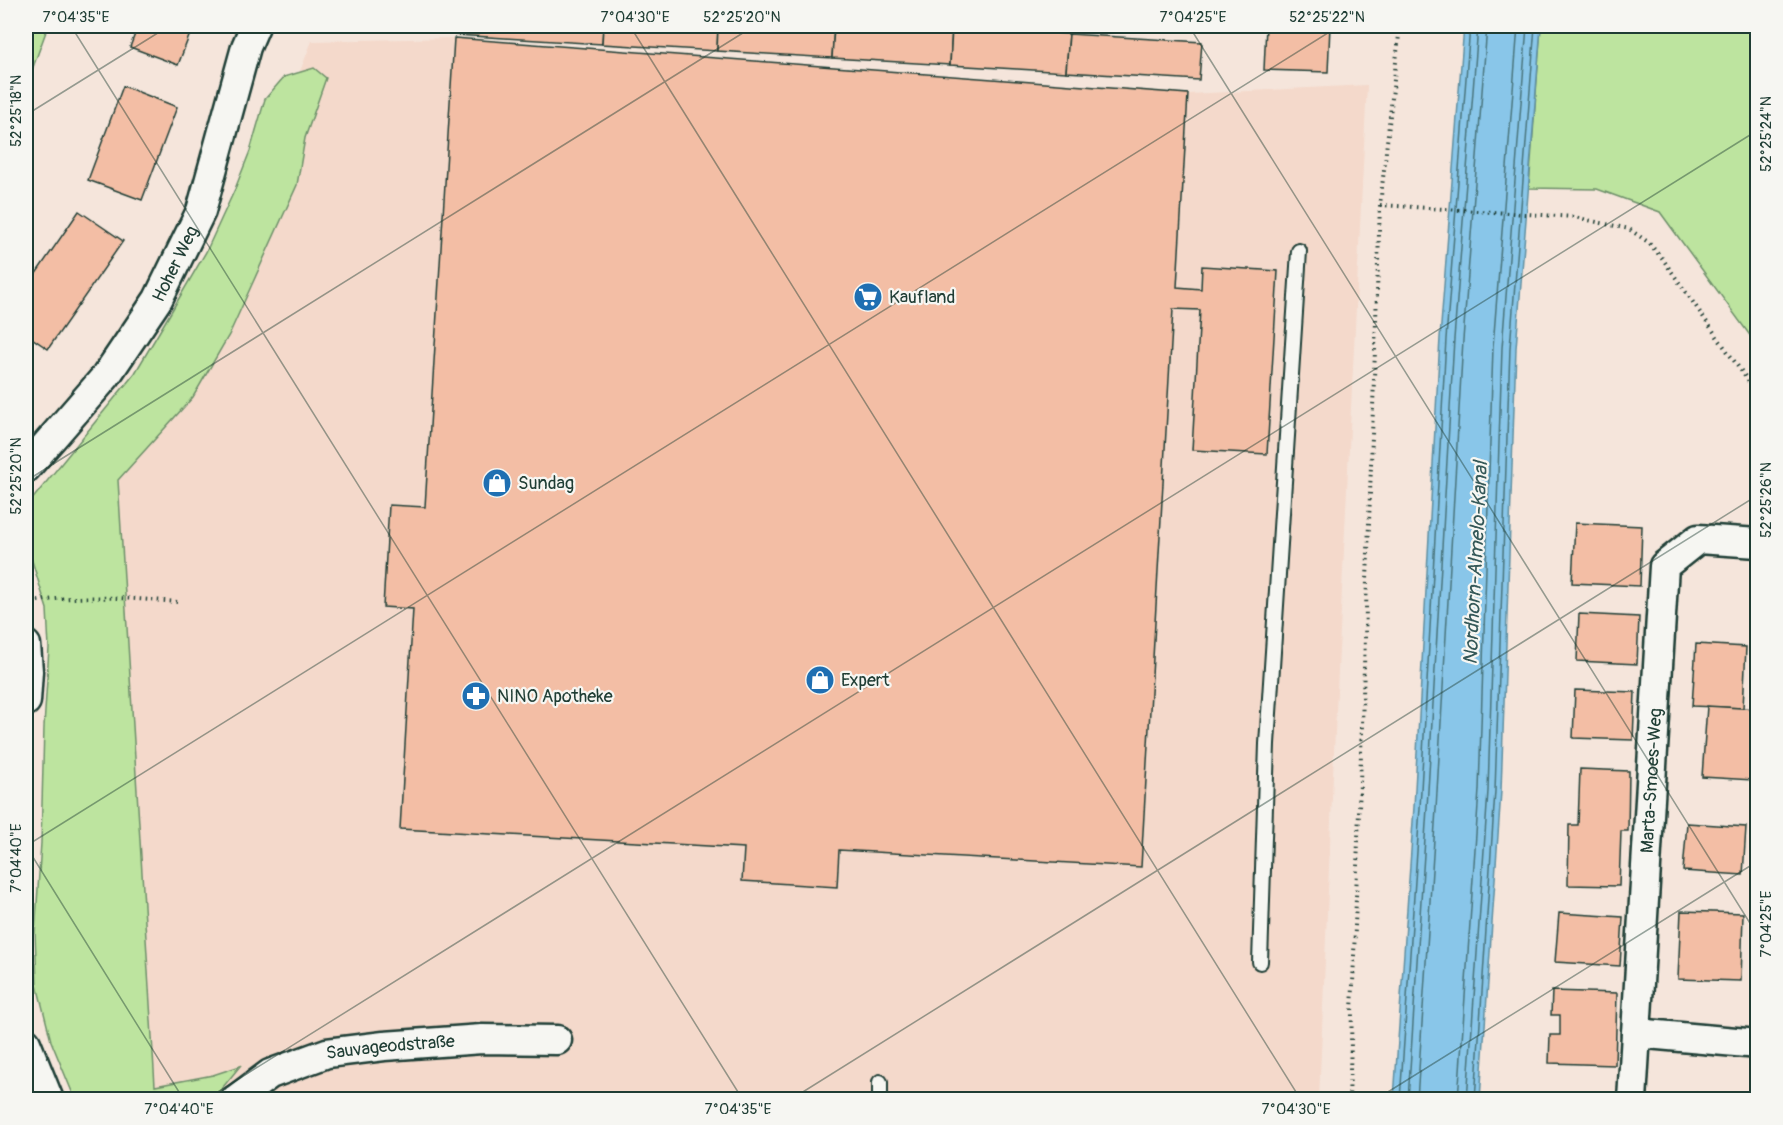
<svg xmlns="http://www.w3.org/2000/svg" width="1783" height="1125" font-family="Pangolin,sans-serif">
	<style>
		.built { fill: #f4d9cb }
		.green { fill: #bde49f; stroke: #6e906a; stroke-width: 1.5 }
		.water { fill: #89c6e9; stroke: #5f8fa1; stroke-width: 1.5 }
		.lines { fill: none; stroke-linecap: round; stroke-linejoin: round }
		.shore { stroke: #49747c; stroke-width: 1.5 }
		.building { fill: #f3bea5; stroke: #1f3d34; stroke-width: 1.5 }
		.service-casing { stroke: #1f3d34; stroke-width: 18 }
		.minor-casing { stroke: #1f3d34; stroke-width: 33 }
		.path { stroke: #1f3d34; stroke-width: 4; stroke-dasharray: 1.5 4.5; stroke-linecap: butt }
		.service { stroke: #f6f6f2; stroke-width: 14 }
		.minor { stroke: #f6f6f2; stroke-width: 28 }
		.ticks { fill: none; stroke: #1f3d34; stroke-width: 1.5; stroke-opacity: 0.45 }
		.labels { text-anchor: middle; stroke-width: 4.5; stroke-linejoin: round; paint-order: stroke }
		.street-label { font-size: 18px; fill: #1f3d34; stroke: #f6f6f2 }
		.poi-label { font-size: 18px; fill: #1f3d34; stroke: #f6f6f2; text-anchor: start }
		.water-label { font-size: 20px; font-style: italic; fill: #345858; stroke: #f6f6f2 }
		.neatline { fill: none; stroke: #1f3d34; stroke-width: 2 }
		.ticks-label { font-size: 15px; text-anchor: middle; fill: #1f3d34 }
	</style>
	<rect width="100%" height="100%" fill="#f5e5db"/>
	<filter id="ink" filterUnits="userSpaceOnUse"><feTurbulence type="fractalNoise" baseFrequency=".0167" numOctaves="2"/><feDisplacementMap in="SourceGraphic" scale="12" xChannelSelector="R" yChannelSelector="G"/><feConvolveMatrix kernelMatrix="1 2 1 2 8 2 1 2 1" color-interpolation-filters="sRGB"/></filter>
	<g filter="url(#ink)">
		<polygon class="built" points="454,38 1188,94 1367,85 1334,752 1319,1099 114,1099 75,504 198,327 312,41"/>
		<g class="green">
			<polygon points="26,26 48,26 28,81 26,82"/>
			<polygon points="1541,26 1757,26 1757,345 1660,212 1597,189 1529,188"/>
			<polygon points="314,68 326,78 305,138 297,185 229,335 193,397 118,480 155,1086 213,1075 240,1066 219,1092 208,1099 75,1099 51,1041 37,985 35,934 41,843 44,727 49,648 47,609 28,548 26,530 26,507 135,373 171,312 206,252 235,189 250,151 265,99 284,77"/>
		</g>
		<polygon class="water" points="1464,26 1541,26 1516,348 1501,791 1480,1099 1394,1099 1414,807 1440,338"/>
		<g class="lines">
			<g class="shore">
				<polyline points="1400,1100 1420,808 1446,339 1470,26"/>
				<polyline points="1408,1100 1427,808 1454,339 1478,26"/>
				<polyline points="1417,1100 1436,809 1463,340 1487,26"/>
				<polyline points="1458,1100 1479,790 1493,347 1518,26"/>
				<polyline points="1467,1100 1488,791 1502,348 1527,26"/>
				<polyline points="1475,1100 1495,791 1510,348 1535,26"/>
			</g>
		</g>
		<g class="building">
			<polygon points="138,26 193,26 178,65 130,47"/>
			<polygon points="456,26 603,26 602,44 456,35"/>
			<polygon points="603,26 718,26 717,51 602,44"/>
			<polygon points="718,26 834,26 832,58 717,51"/>
			<polygon points="834,26 952,27 950,65 832,58"/>
			<polygon points="1266,26 1330,26 1328,72 1264,70"/>
			<polygon points="952,27 1069,34 1066,72 950,65"/>
			<polygon points="1069,34 1202,42 1199,80 1066,72"/>
			<polygon points="454,38 1188,94 1177,287 1201,289 1202,266 1278,271 1267,454 1192,450 1200,310 1173,309 1141,867 839,850 837,887 742,881 744,848 400,829 413,609 383,607 389,505 425,507"/>
			<polygon points="123,86 177,107 142,200 88,180"/>
			<polygon points="79,211 123,241 48,349 26,334 26,288"/>
			<polygon points="1575,523 1642,526 1640,586 1572,583"/>
			<polygon points="1579,614 1639,617 1637,664 1577,661"/>
			<polygon points="1696,644 1746,647 1743,708 1692,706"/>
			<polygon points="1575,690 1635,692 1633,740 1573,738"/>
			<polygon points="1707,706 1758,709 1753,780 1702,777"/>
			<polygon points="1580,769 1629,771 1628,831 1621,831 1619,886 1568,885 1569,825 1578,825"/>
			<polygon points="1687,823 1746,827 1743,875 1683,871"/>
			<polygon points="1681,911 1743,913 1741,981 1678,979"/>
			<polygon points="1559,913 1623,917 1620,966 1555,962"/>
			<polygon points="1552,991 1617,993 1615,1065 1549,1063 1550,1035 1560,1035 1560,1015 1551,1015"/>
			<polygon points="1689,1092 1758,1098 1758,1100 1689,1100"/>
		</g>
		<g class="lines">
			<g class="service-casing">
				<g id="service">
					<polyline points="1260,962 1267,744 1299,251"/>
					<polyline points="880,1100 880,1082"/>
				</g>
			</g>
			<g class="minor-casing">
				<g id="minor">
					<path id="s1" d="M26,468L106,376L158,299L201,211L246,47L255,26"/>
					<polyline points="26,645 28,671 26,701"/>
					<polyline points="1636,1033 1758,1044"/>
					<polyline points="26,1043 49,1100"/>
					<path id="s2" d="M235,1100L270,1074L327,1053L384,1046L482,1039L557,1040"/>
					<path id="s3" d="M1632,1100L1664,566L1698,539L1758,543"/>
				</g>
			</g>
			<g class="path">
				<polyline points="1380,205 1574,217 1629,229 1648,242 1662,258 1758,395"/>
				<path d="M26,603C75,594 128,598 178,602"/>
				<polyline points="1349,1100 1380,205 1400,26"/>
			</g>
			<use href="#service" class="service"/>
			<use href="#minor" class="minor"/>
		</g>
	</g>
	<path class="ticks" d="M71,26L743,1100M630,26L1301,1100M1189,26L1758,936M1747,26L1758,42M26,115L169,26M26,481L754,26M26,846L184,1100M26,846L1339,26M205,1100L1758,130M790,1100L1758,495M1375,1100L1758,861"/>
	<defs>
		<g id="supermarket-disc" transform="scale(1.5)"><circle r="9.5" fill="#1f6fb2" stroke="#f6f6f2"/><path d="M-6-5.5h2.5l.6 2H6L4.5 2H-2.5L-4.4-4H-6ZM-1.5 3.2a1.3 1.3 0 1 0 .1 0ZM3 3.2a1.3 1.3 0 1 0 .1 0Z" fill="#fff"/></g>
		<g id="shop-disc" transform="scale(1.5)"><circle r="9.5" fill="#1f6fb2" stroke="#f6f6f2"/><path d="M-5-2.5h2.3a2.7 3.5 0 0 1 5.4 0H5L5.5 6h-11ZM-1.5-2.5h3a1.5 2.3 0 0 0-3 0Z" fill="#fff"/></g>
		<g id="pharmacy-disc" transform="scale(1.5)"><circle r="9.5" fill="#1f6fb2" stroke="#f6f6f2"/><path d="M-2-6h4v4h4v4h-4v4h-4v-4h-4v-4h4Z" fill="#fff"/></g>
	</defs>
	<g fill-rule="evenodd">
		<use href="#supermarket-disc" x="868" y="297"/>
		<use href="#shop-disc" x="497" y="483"/>
		<use href="#shop-disc" x="820" y="680"/>
		<use href="#pharmacy-disc" x="476" y="696"/>
	</g>
	<g class="labels">
		<g class="street-label">
			<text dy="6" stroke="none"><textPath href="#s1" startOffset="254">Hoher Weg</textPath></text>
			<text dy="6" stroke="none"><textPath href="#s3" startOffset="320">Marta-Smoes-Weg</textPath></text>
			<text dy="6" stroke="none"><textPath href="#s2" startOffset="168">Sauvageodstraße</textPath></text>
		</g>
		<g class="poi-label">
			<text x="889" y="303">Kaufland</text>
			<text x="518" y="489">Sundag</text>
			<text x="841" y="686">Expert</text>
			<text x="497" y="702">NINO Apotheke</text>
		</g>
		<g class="water-label">
			<text transform="translate(1475 563) rotate(-87)" y="7">Nordhorn-Almelo-Kanal</text>
		</g>
	</g>
	<rect width="1783" height="1125" fill="none" stroke="#f6f6f2" stroke-width="66"/>
	<rect x="33" y="33" width="1717" height="1059" class="neatline"/>
	<g class="ticks-label">
		<text x="76" y="22">7°04'35"E</text>
		<text x="635" y="22">7°04'30"E</text>
		<text x="742" y="22">52°25'20"N</text>
		<text x="1193" y="22">7°04'25"E</text>
		<text x="1327" y="22">52°25'22"N</text>
		<text transform="translate(16 111) rotate(-90)" y="5">52°25'18"N</text>
		<text transform="translate(1766 134) rotate(-90)" y="5">52°25'24"N</text>
		<text transform="translate(16 476) rotate(-90)" y="5">52°25'20"N</text>
		<text transform="translate(1766 500) rotate(-90)" y="5">52°25'26"N</text>
		<text transform="translate(16 858) rotate(-90)" y="5">7°04'40"E</text>
		<text transform="translate(1766 924) rotate(-90)" y="5">7°04'25"E</text>
		<text x="179" y="1114">7°04'40"E</text>
		<text x="738" y="1114">7°04'35"E</text>
		<text x="1296" y="1114">7°04'30"E</text>
	</g>
</svg>
